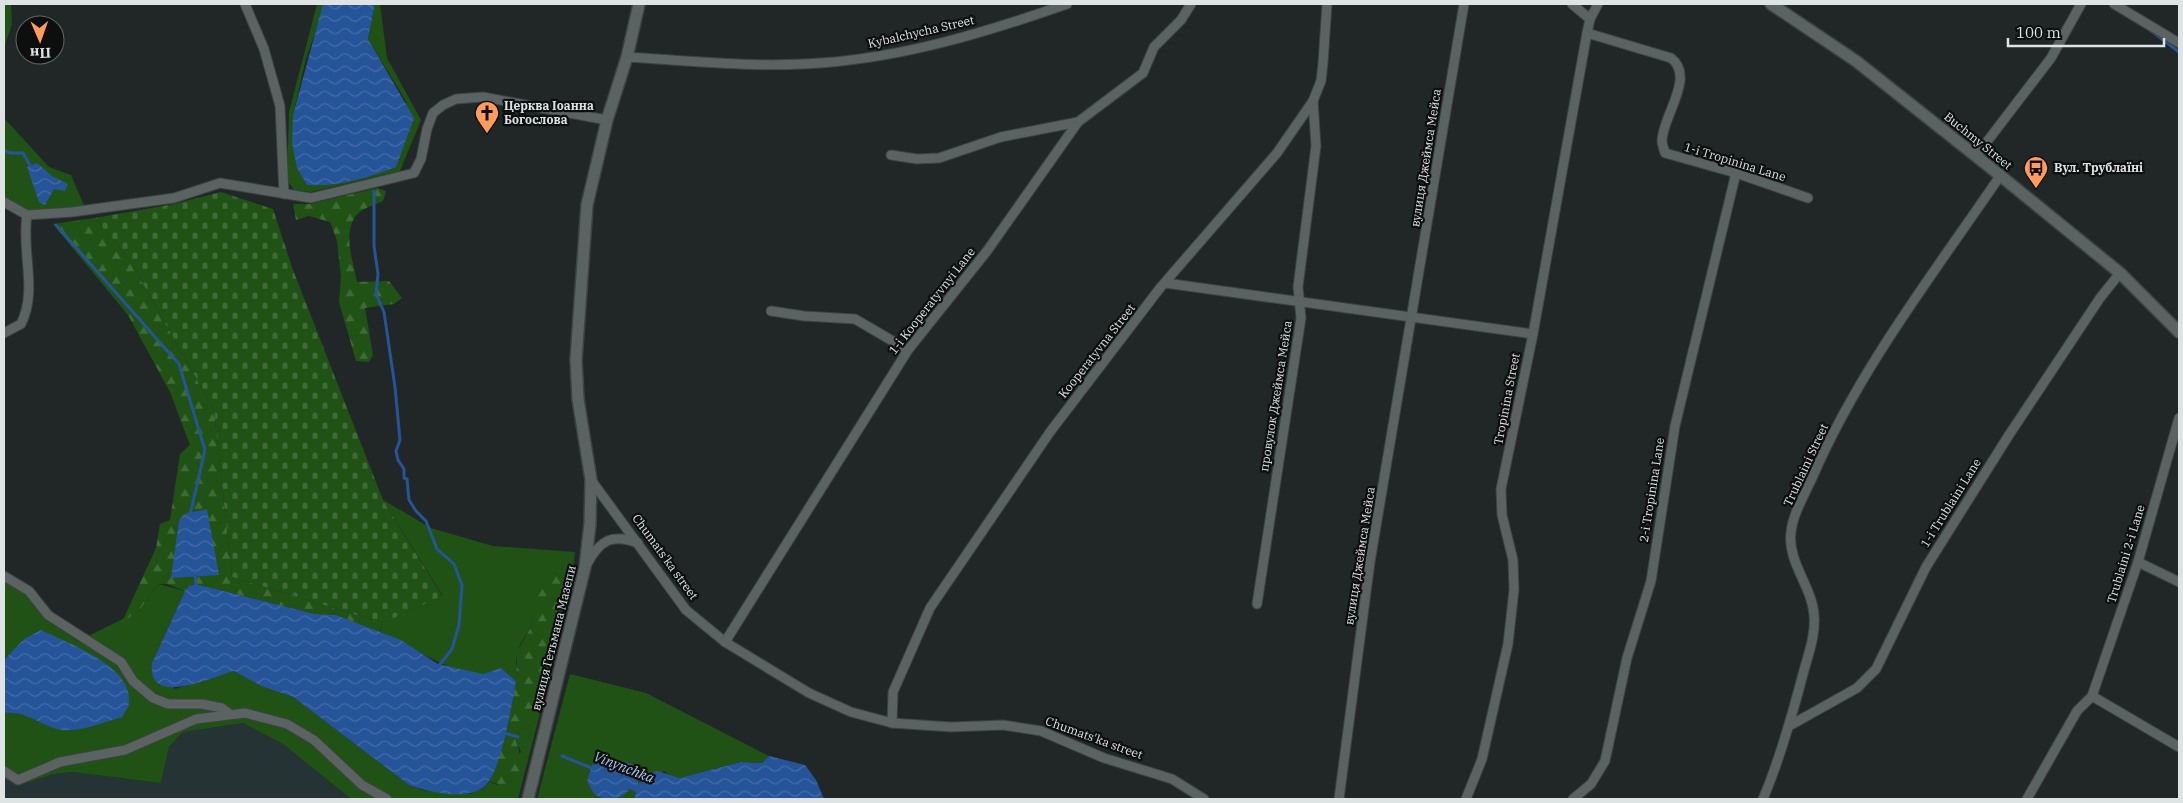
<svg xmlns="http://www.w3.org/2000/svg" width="2183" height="803" font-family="'IBM Plex Serif',serif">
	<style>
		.built { fill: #253334 }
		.grass { fill: #1f5214 }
		.forest { fill: url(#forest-firs) }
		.cemetery { fill: url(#cemetery-stones) }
		.water { fill: url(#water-waves) }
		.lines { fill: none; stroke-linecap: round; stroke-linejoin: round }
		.stream { stroke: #255499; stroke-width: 3 }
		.minor-casing { stroke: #3d4343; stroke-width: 11 }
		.tertiary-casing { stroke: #3d4343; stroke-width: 14 }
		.minor { stroke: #5b6262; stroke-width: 9 }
		.tertiary { stroke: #5b6262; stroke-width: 11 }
		.labels { text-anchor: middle; stroke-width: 4.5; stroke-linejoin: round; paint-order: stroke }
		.street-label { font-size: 12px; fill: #dee3e3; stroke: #0d0f0f }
		.poi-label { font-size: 12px; font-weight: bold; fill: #dee3e3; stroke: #0d0f0f; text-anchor: start }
		.water-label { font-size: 14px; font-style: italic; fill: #abc5ec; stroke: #0d0f0f }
	</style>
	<defs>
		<pattern id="forest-firs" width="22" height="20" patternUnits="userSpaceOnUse" patternTransform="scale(1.25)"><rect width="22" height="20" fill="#1f5214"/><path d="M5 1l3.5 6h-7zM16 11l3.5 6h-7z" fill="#3f6b36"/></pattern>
		<pattern id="cemetery-stones" width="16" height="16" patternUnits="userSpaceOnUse" patternTransform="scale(1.25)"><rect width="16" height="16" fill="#1f5214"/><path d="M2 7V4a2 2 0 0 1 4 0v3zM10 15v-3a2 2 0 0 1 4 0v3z" fill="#3f6b36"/></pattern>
		<pattern id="water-waves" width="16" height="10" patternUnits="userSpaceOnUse" patternTransform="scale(1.25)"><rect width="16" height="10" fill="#255499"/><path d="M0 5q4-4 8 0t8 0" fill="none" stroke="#446ca7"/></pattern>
	</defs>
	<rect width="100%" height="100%" fill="#212727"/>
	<polygon class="built" points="244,723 283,744 351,799 4,799 4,777 17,785 53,774 72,772 161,783 169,747 183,732"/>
	<g class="grass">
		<polygon points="4,4 11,4 12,24 4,48"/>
		<polygon points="317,4 323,4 323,10 306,59 293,115 407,103 368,39 375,4 380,4 387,58 421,120 400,171 311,192 294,190 287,180 289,112"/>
		<polygon points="4,118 49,167 71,175 86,210 27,215 4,202"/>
		<path d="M383,500L431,528L493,546L575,552L571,583L552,572L533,623L520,645L516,660V681L501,668C495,670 488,674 482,674C442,672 416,646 380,632L383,623L442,595Z"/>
		<polygon points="4,579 27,594 45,619 78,641 139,611 158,584 185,591 152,663 175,689 234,671 261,686 293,697 409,785 422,790 469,794 484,788 490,781 497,785 521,752 516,741 519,731 538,721 518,799 351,799 283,744 243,723 183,732 169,747 161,783 72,772 53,774 17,786 4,777 4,713 13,712 35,718 24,639 4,660"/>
		<polygon points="570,674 646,693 769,756 762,763 741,762 679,778 672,777 664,771 636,792 634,799 537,799"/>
	</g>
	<g class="forest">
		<path d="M377,188L386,191L383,201C376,204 367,207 361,211C340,227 353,260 357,282L389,281L402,298L394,304L365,308L373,355L369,362L356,361L339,302L341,277L337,241L330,222L309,216L296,220L293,204H310Z"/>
		<polygon points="95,218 129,259 214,410 232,577 383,623 380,632 336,615 315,614 196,584 189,586 185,591 167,584 158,584 139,611 122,622 156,548 160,524 170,520 180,454 190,445 170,392 128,315 53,224"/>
		<path d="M546,572H552L571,583L538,721L519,731L516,741C525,762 521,797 490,781L506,733L516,681L517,652L533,623L534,584L536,578Z"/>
	</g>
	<polygon class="cemetery" points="221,192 273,209 293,270 383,500 442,596 383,623 232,577 214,410 129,259 95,218 174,204"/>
	<g class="water">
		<path d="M323,4H375L368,39L414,118L396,167C367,178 338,187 307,185L297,168L292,143L293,115Z"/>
		<polygon points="37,163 52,176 68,184 65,191 54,189 45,205 39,202 27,167"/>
		<polygon points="207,509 219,575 171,578 179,521 184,514"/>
		<path d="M196,584L315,614L336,615L401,640L438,664L483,674L501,668L516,681C512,704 501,774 484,787C466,801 428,792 409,785L293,697L261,686L234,671C214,676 147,709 152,663L185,591L189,586Z"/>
		<path d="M41,630C67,643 134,666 129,703C129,707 124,713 122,717C104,722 82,732 62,730C42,727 28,710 4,713V660L24,639Z"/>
		<path d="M769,756L805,765L816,780L824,799H634L636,792L630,789C619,801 608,802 594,794L587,781L592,765C607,761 623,758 637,767L638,784L653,772L658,771L679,778L741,762L762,763Z"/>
	</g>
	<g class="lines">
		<g class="stream">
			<polyline points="2150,30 2179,52"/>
			<polyline points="4,150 10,153 23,153 31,167"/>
			<polyline points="374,191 374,246 378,274 376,294 384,312 395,387 400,440 396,451 398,460 404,469 404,478 407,479 409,500 416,511 426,521 437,549 454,564 462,585 459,625 452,649 437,668"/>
			<polyline points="56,225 179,364 205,450 190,515"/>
			<polyline points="195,573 196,587"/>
			<polyline points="504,733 518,737"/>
			<polyline points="562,756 594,769"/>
		</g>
		<g class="minor-casing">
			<g id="minor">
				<polyline points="245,4 264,49 280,106 284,194"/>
				<polyline points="1572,4 1590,19"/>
				<polyline points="2114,4 2179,43"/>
				<path d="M1587,33L1671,58C1696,77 1662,117 1662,141C1662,145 1664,149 1665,153L1736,173L1808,198"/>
				<path d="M627,57C691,61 756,68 820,63C905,57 987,32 1067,4"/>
				<polyline points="891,155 917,159 939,158 1001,137 1078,122"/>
				<polyline points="1976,156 2051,58 2081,4"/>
				<polyline points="4,202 27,215 72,212 174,198 220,183 311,198 414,173 421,159 427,129 433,113 443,105 456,99 483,97 607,120"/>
				<polyline points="1165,283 1533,334"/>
				<polyline points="771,311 804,316 855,319 908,350"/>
				<path d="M4,333L21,324C38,290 21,251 27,215"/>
				<polyline points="591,480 686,610 725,642 809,693 851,712 892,723 951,727 1003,725 1041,731 1104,758 1172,779 1204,799"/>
				<polyline points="2138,562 2179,582"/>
				<path d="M587,564C600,540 612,533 638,543"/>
				<polyline points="4,576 29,591 48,615 121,662 133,681 153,698 168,704 202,704 222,708 230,714"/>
				<polyline points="1257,604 1301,318 1298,287 1316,146 1313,101"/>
				<polyline points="725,642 908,350 987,251 1078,122 1143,73 1154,47 1181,20 1191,4"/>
				<polyline points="2092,696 2179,747"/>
				<polyline points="892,723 893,692 930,608 1050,432 1160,288 1277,153 1313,101 1321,81 1323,63 1327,4"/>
				<polyline points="1789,726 1857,688 1876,669 1926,567 2009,435 2100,298 2120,273"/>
				<polyline points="4,771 18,780 60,762 125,750 196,719 245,713 287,724 314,740 362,785 387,799"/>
				<polyline points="1339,799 1370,562 1464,4"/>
				<polyline points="1466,799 1482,759 1508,644 1514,590 1513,560 1502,515 1501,489 1533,334 1587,33 1590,19 1598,4"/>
				<polyline points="1573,799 1591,784 1605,761 1627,658 1651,581 1675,426 1736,173"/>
				<path d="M1763,799C1780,759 1792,716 1803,674C1808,655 1816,635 1814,615C1812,586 1787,562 1791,532C1793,513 1805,494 1813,476C1860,368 1934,273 2000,176"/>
				<polyline points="2027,799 2077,711 2092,696 2138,562 2179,418"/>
			</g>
		</g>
		<g class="tertiary-casing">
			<g id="tertiary">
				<polyline points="1771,4 1856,61 1991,168 2120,273 2179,332"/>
				<polyline points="528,799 585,567 590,524 591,480 578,399 576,360 587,205 607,120 627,57 639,4"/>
			</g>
		</g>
		<use href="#minor" class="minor"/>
		<use href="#tertiary" class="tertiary"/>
	</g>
	<defs>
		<g id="church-pin" transform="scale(1.25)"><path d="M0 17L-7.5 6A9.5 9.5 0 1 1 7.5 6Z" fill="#ff9b5b" stroke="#0d0f0f"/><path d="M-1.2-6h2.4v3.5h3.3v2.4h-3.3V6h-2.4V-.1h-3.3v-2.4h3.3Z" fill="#111"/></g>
		<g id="bus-pin" transform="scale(1.25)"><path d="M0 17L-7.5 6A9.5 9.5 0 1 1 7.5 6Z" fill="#ff9b5b" stroke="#0d0f0f"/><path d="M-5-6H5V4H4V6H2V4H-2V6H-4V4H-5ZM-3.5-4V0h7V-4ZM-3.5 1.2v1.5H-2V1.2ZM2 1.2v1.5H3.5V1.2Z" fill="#111"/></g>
	</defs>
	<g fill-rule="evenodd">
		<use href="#church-pin" x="487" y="113"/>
		<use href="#bus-pin" x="2036" y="168"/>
	</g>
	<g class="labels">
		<g class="street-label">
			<text transform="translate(921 32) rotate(-13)" y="4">Kybalchycha Street</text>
			<text transform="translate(1978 141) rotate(39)" y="4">Buchmy Street</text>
			<text transform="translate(1426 158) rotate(-81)" y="4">вулиця Джеймса Мейса</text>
			<text transform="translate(1735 162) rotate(17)" y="4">1-i Tropinina Lane</text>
			<text transform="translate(932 301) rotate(-52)" y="4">1-i Kooperatyvnyi Lane</text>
			<text transform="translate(1097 351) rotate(-52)" y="4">Kooperatyvna Street</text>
			<text transform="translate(1276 396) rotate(-81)" y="4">провулок Джеймса Мейса</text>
			<text transform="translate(1507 399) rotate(-79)" y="4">Tropinina Street</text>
			<text transform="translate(1806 465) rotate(-65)" y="4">Trublaini Street</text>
			<text transform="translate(1652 490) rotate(-81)" y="4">2-i Tropinina Lane</text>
			<text transform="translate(1951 503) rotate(-58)" y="4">1-i Trublaini Lane</text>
			<text transform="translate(2126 554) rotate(-73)" y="4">Trublaini 2-i Lane</text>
			<text transform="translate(1360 556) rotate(-81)" y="4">вулиця Джеймса Мейса</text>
			<text transform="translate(665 557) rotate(54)" y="4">Chumats'ka street</text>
			<text transform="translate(554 638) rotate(-76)" y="4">вулиця Гетьмана Мазепи</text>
			<text transform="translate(1094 738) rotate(20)" y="4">Chumats'ka street</text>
		</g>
		<g class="poi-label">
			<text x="504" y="110">Церква Іоанна<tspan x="504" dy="14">Богослова</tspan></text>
			<text x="2054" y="172">Вул. Трублаїні</text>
		</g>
		<g class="water-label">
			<text transform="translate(624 767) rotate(21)" y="5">Vinynchka</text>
		</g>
	</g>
	<rect width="2183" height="803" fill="none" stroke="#dee3e3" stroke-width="10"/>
	<g transform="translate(40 40) rotate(178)"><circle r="24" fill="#0d0f0f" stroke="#616464"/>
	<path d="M0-4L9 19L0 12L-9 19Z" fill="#ff9b5b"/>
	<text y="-8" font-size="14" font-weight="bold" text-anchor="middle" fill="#dee3e3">Пн</text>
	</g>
	<path d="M2008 38v8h156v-8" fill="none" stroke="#dee3e3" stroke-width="2.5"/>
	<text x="2016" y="38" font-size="15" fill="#dee3e3" stroke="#0d0f0f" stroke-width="4" paint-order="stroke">100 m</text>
</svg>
